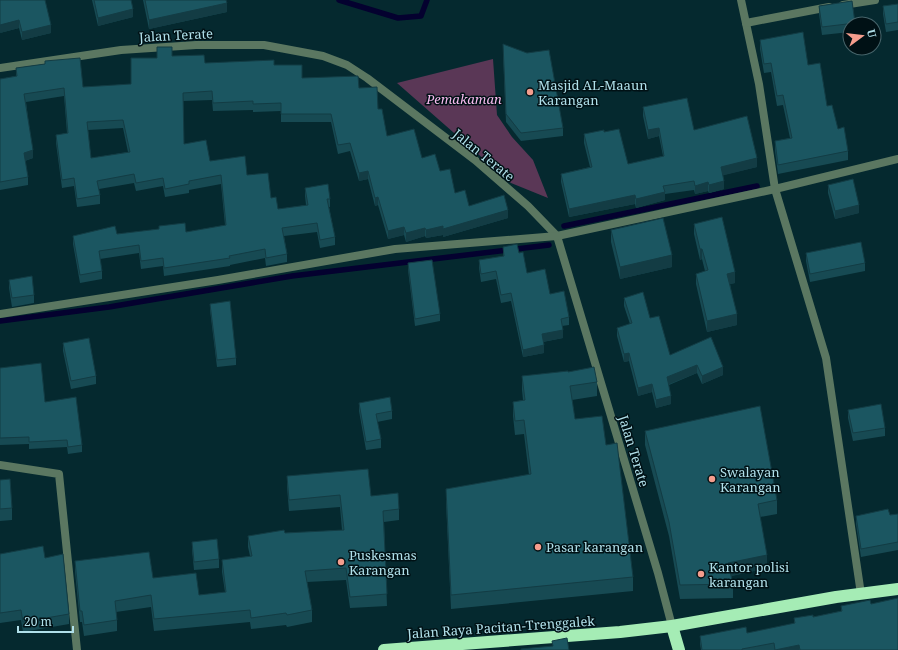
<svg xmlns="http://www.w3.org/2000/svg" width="898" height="650" font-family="'Noto Serif',serif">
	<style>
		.green { fill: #5a3756 }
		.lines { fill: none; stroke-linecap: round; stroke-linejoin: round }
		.stream { stroke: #04012f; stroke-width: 5.5 }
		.street { stroke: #5b7761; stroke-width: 8 }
		.highway { stroke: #a5ecb5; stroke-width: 12 }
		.wall { fill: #174a53; fill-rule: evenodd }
		.shaded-wall { fill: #133c44 }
		.building { fill: #1b5661; stroke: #133c44; fill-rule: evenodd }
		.poi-dot { fill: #f49d8d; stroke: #001115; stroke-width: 1.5 }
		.labels { text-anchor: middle; stroke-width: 3; stroke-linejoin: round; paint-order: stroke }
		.street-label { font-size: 13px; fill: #b0e0ea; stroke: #001115 }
		.poi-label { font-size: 13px; fill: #b0e0ea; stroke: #001115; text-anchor: start }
		.park-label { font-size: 13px; font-style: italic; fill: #f7bbef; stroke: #001115 }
	</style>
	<rect width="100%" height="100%" fill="#05292f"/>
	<polygon class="green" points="493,59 497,115 512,137 533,160 548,198 511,183 397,83"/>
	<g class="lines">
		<g class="stream">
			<polyline points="339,0 398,18 421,16 427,0"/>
			<polyline points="564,226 757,186"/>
			<polyline points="0,321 109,307 292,276 549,245"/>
		</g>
		<g class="street">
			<polyline points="741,0 759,84 775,189 826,358 861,594"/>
			<polyline points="843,5 875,0"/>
			<polyline points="746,23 829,7"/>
			<polyline points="0,68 121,50 196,45 264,45 323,56 347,65 367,78 475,160 528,206 557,236 658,573 672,626"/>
			<polyline points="0,314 218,280 395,249 557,236 775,189 898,159"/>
			<polyline points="0,465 59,474 77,650"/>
		</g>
		<g class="highway">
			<polyline points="672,626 679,650"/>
			<polyline points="384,650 620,632 672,626 836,597 898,589"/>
		</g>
	</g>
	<g class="wall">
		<polygon points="92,0 131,0 133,17 98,26"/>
		<polygon points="143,0 226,0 227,12 149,29"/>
		<polygon points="45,1 51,33 22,40 19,28 0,33"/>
		<polygon points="852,1 855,24 850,24 850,32 822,35 819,14 819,6"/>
		<polygon points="898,4 898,30 886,32 883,14 883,6"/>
		<polygon points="760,40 808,65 848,151 848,160 778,174 775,151 775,141 790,138 783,105 777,106 771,72 764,73 760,49"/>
		<polygon points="503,52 563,128 563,136 521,141 506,122"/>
		<path d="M172,56L205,63L274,65L302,78L359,88L378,109L387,136L422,158L440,171L455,193L469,206L508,218L443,237V235L426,238L425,236L406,242L404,235L388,239L378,205L375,206L368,179L359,181L350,151L338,154L331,122H281V111L253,112V110L213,111L212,100L183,101L184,144L210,161L247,175L271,198L278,209L306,205L305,196V188L330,199V207H329L335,237V245L320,248L317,232L284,236L287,254V262L266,266L265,258L230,265V266L164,276L163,266L141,269L139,253L100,259L102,271V279L80,283L73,244V236L117,234L159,229V226L186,232L225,225L221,184L189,190V193L165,197L163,186L136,191L134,183L99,189L100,195V204L77,207L74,186L62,188L56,143V135L67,133L64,96L26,102L33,158L25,161L28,177V185L0,190V79L16,76V68L45,64V61L83,87L131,84L157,58ZM123,128L128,152L91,158L88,130Z"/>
		<polygon points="643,107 694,130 757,167 723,175 724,189 709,193 708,191 695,194 694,190 665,194 665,200 636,208 635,204 569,217 561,182 561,174 590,167 584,143 584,134 604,132 628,164 663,156 659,136 648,139 643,116"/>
		<polygon points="828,185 859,213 835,219 828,193"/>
		<polygon points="694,224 735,283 730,284 737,325 707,332 696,284 696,274 705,271 702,259 700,260 694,234"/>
		<polygon points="611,230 672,267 620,279 611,242"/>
		<polygon points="503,247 519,253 527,273 550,294 569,317 569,325 562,326 563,338 543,342 544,353 523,357 511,301 501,303 496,279 481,282 479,268 479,260 503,256"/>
		<polygon points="806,253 865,263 865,271 810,282 806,261"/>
		<polygon points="408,263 440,314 440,321 415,326 408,270"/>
		<polygon points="9,280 34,295 34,303 12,307 9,288"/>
		<polygon points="624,298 650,318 670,355 723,375 702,384 697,373 669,385 671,404 656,408 652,392 638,396 629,361 624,362 617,336 617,328 630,324 624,306"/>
		<polygon points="210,304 236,358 236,365 217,367 210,310"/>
		<polygon points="63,343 96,376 96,384 71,389 63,351"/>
		<polygon points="0,368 45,402 82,445 82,452 68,454 67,447 29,449 29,444 0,445"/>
		<polygon points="568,372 597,382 597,396 572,400 575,419 606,445 633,577 633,591 451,609 446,503 446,489 529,475 524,434 515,435 513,416 513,402 523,400 522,390 522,376"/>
		<polygon points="359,403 392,411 392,419 377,422 381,439 381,448 366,450 359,411"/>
		<polygon points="848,410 885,428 885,436 853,441 848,418"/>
		<polygon points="645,431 777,500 777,514 760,517 767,568 731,576 733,584 733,598 680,599 669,536 645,445"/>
		<polygon points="287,476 371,496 399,509 399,520 384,522 387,606 350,608 346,580 307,582 312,610 312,622 287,627 286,625 251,629 250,622 154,631 151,607 116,612 117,620 117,631 84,636 82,622 80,622 75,572 75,561 153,578 199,595 225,592 222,572 222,560 250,556 248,547 248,536 285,533 342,530 340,507 289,511 287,487"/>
		<polygon points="0,480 12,508 12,520 0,521"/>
		<polygon points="898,514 898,550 861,557 856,524 856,516 890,515"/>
		<polygon points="192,542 219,559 219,568 194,570 192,550"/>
		<polygon points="0,554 45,558 69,614 69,624 23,632 21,620 0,623"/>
		<polygon points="871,604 898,650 701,650 700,644 700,636 747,633 794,624 794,618 813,617 841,611 841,606"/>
	</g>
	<g class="shaded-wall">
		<polygon points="227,3 227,12 149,29 149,20"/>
		<polygon points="133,9 133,17 98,26 98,18"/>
		<polygon points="19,20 19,28 0,33 0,25"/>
		<polygon points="51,25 51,33 22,40 22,32"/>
		<polygon points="659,128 659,136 648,139 648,130"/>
		<polygon points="33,150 33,158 24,161 24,153"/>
		<polygon points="757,158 757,167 721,176 721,167"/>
		<polygon points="368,171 368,179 359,181 359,173"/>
		<polygon points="724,181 724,189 709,193 709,185"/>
		<polygon points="708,182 708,191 695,194 695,186"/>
		<polygon points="665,192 665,200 636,208 636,199"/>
		<polygon points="635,195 635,204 569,217 569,209"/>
		<polygon points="378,197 378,205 375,206 375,198"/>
		<polygon points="859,205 859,213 835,219 835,211"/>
		<polygon points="508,210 508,218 443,237 443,229"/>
		<polygon points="443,226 443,235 426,238 426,230"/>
		<polygon points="404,227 404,235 388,239 388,231"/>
		<polygon points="425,228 425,236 406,242 406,233"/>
		<polygon points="700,249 702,249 702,259 700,260"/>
		<polygon points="672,255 672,267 620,279 620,267"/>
		<polygon points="735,272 735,283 727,285 727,274"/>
		<polygon points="737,314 737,325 707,332 707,321"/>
		<polygon points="563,330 563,338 542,342 542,334"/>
		<polygon points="544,345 544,353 523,357 523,350"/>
		<polygon points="629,353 629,361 624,362 624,354"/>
		<polygon points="697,365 697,373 667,385 667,377"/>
		<polygon points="723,367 723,375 702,384 702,376"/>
		<polygon points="652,384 652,392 638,396 638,388"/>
		<polygon points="671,396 671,404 656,408 656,400"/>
		<polygon points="767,555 767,568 728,577 728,563"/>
		<polygon points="799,645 799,650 776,650"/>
	</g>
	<g class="building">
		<polygon points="0,0 45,0 51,25 22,32 19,20 0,25"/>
		<polygon points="94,0 131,0 133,9 98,18"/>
		<polygon points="145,0 226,0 227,3 149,20"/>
		<polygon points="852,1 855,23 822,27 819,6"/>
		<polygon points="898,4 898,22 886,24 883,6"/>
		<polygon points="803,32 808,65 820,63 827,106 832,105 838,129 844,127 848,151 778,165 775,141 792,138 783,95 777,96 771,63 764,64 760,40"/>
		<polygon points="503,44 527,53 549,50 563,128 521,133 506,114"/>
		<path d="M157,47H172V56L204,55L205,63L274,60V65H302V78L358,76L359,88L377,87L378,109H382L387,136L414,129L422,158L435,154L440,171L450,169L455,193L465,190L469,206L504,195L508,210L443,229V226L426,230L425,228L406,233L404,227L388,231L378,197L375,198L368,171L359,173L350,143L338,145L331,114H281V103L253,104V101L213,103L212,91L183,93L184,144L206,140L210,161L245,156L247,175L268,173L271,198L276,197L278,209L308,205L305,188L328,184L330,199H327L335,237L320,240L317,223L282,228L287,254L266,258L265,249L229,256L230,258L164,268L163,258L141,261L139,245L99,251L102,271L80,275L73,236L115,226L117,234L159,229V226L185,223L186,232L226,225L221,175L189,181V184L165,189L163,178L136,183L134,174L97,181L100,195L77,199L74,178L62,180L56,135L68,133L64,88L24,94L33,150L24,153L28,177L0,182V79L17,76L16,68L45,64V61L80,58L83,87L131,84V58H157ZM123,120L130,152L91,158L87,122Z"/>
		<polygon points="687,98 694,130 747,116 757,158 721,167 724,181 709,185 708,182 695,186 694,181 663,186 665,192 636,199 635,195 569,209 561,174 592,167 584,134 604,130 604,132 619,129 628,164 664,156 659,128 648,130 643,107"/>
		<polygon points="853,179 859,205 835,211 828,185"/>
		<polygon points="722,217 735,272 727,274 737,314 707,321 696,274 708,270 702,249 700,249 694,224"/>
		<polygon points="663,218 672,255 620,267 611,230"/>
		<polygon points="861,242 865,263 810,274 806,253"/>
		<polygon points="517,244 519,253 523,252 527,273 545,269 550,294 564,291 569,317 561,319 563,330 542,334 544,345 523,350 511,293 501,295 496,271 481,274 479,260 504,256 503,247"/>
		<polygon points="432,260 440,314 415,319 408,263"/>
		<polygon points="32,276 34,295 12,298 9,280"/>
		<polygon points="643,292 650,318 659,316 670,355 711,337 723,367 702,376 697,365 667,377 671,396 656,400 652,384 638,388 629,353 624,354 617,328 632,323 624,298"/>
		<polygon points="230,301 236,358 217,360 210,304"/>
		<polygon points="89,338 96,376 71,381 63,343"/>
		<polygon points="41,363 45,402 76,397 82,445 68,447 67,440 29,442 29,437 0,438 0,368"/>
		<polygon points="594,367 597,382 570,386 575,419 602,416 606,445 617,443 633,577 451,595 446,489 531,474 524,420 515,421 513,402 525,400 522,376 568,371 568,372"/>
		<polygon points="390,397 392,411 376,414 381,439 366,442 359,403"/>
		<polygon points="881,404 885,428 853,433 848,410"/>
		<polygon points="760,406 777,500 758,504 767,555 728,563 733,584 680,585 669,522 645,431"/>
		<polygon points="368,469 371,496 398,493 399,509 383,511 387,594 350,597 346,568 305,571 312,610 287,615 286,613 251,618 250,610 154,619 151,595 115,601 117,620 84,625 82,611 80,611 75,561 149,552 153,578 196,573 199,595 226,592 222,560 252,556 248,536 284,530 285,533 344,530 340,495 289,500 287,476"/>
		<polygon points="10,479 12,508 0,509 0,480"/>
		<polygon points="888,509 890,515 898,514 898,542 861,549 856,516"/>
		<polygon points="217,539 219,559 194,562 192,542"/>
		<polygon points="43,546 45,558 63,554 69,614 23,622 21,610 0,613 0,554"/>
		<polygon points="898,598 898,650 800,650 799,645 775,650 774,643 742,649 742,650 702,650 700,636 746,627 747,633 795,623 794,618 813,615 813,617 842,611 841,606 870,600 871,604"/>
		<polygon points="567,638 569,650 521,650 521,649 553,646 552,641"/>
	</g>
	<g class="poi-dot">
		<circle cx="530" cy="92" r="4"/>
		<circle cx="712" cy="479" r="4"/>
		<circle cx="538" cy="547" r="4"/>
		<circle cx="341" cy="562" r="4"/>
		<circle cx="701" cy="574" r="4"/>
	</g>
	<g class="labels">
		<g class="street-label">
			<text transform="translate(176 35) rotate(-3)" y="5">Jalan Terate</text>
			<text transform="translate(484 155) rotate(39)" y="5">Jalan Terate</text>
			<text transform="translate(634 451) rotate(73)" y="5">Jalan Terate</text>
			<text transform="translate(501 627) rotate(-4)" y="5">Jalan Raya Pacitan-Trenggalek</text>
		</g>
		<g class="poi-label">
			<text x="538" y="90">Masjid AL-Maaun<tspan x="538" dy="15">Karangan</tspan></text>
			<text x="720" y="477">Swalayan<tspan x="720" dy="15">Karangan</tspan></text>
			<text x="546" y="552">Pasar karangan</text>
			<text x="349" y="560">Puskesmas<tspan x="349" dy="15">Karangan</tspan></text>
			<text x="709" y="572">Kantor polisi<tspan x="709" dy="15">karangan</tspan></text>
		</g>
		<g class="park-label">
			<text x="464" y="104">Pemakaman</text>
		</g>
	</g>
	<g transform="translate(862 36) rotate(75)"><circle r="19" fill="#001115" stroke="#46646a"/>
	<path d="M0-3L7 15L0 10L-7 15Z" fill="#f49d8d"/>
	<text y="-6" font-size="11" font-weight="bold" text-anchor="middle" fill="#b0e0ea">U</text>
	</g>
	<path d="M18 626v6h55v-6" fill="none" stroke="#b0e0ea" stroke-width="2"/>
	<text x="24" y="626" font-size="12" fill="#b0e0ea" stroke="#001115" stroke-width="3" paint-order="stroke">20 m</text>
</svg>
